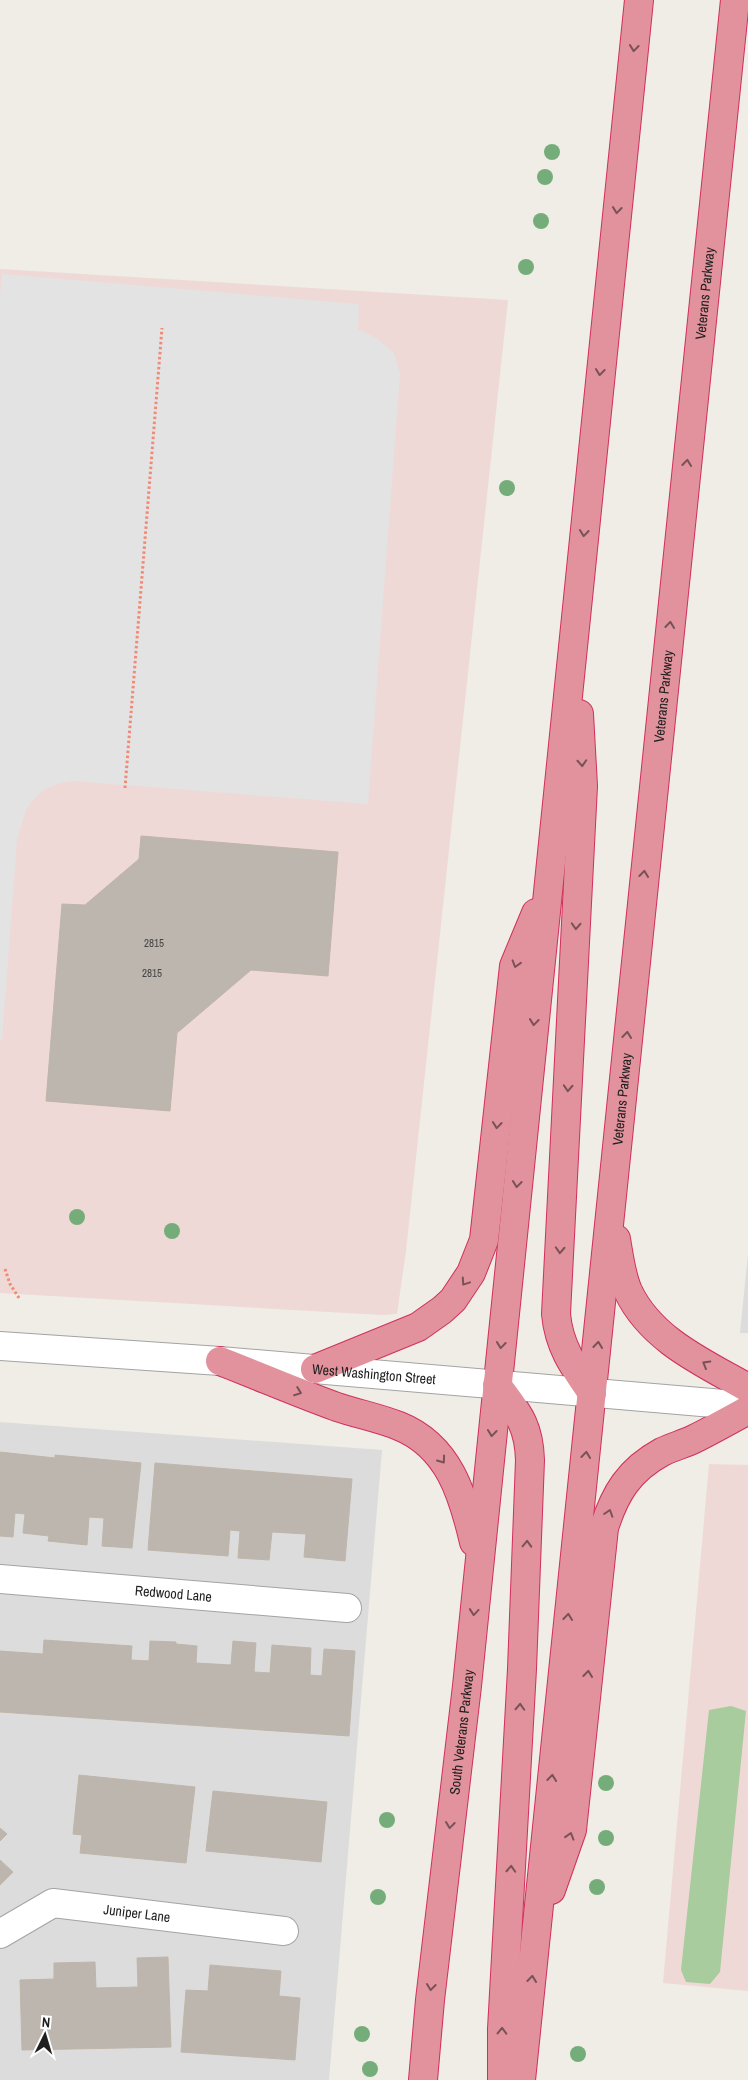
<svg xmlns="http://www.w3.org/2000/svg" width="748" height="2080" font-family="'Archivo Narrow',sans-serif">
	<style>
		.residential { fill: #dddcdc }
		.commercial { fill: #efd9d6 }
		.forest { fill: #a8cc9d }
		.parking { fill: #e3e3e3 }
		.building { fill: #bcb6af; stroke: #c0b5a9 }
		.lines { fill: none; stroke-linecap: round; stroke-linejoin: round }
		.minor-casing { stroke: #a3a3a3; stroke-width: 30 }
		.highway-casing { stroke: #d12f5c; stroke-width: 30 }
		.path { stroke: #f28974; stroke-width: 3; stroke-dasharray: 2.5 2.5; stroke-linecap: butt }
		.minor { stroke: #fff; stroke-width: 28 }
		.highway { stroke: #e2929c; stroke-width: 28 }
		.tree { fill: #75ad7a }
		.oneway { stroke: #775357 }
		.labels { text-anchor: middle; stroke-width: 4; stroke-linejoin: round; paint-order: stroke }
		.number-label { font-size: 11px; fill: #464543 }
		.street-label { font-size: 14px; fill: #1f1f1f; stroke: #fff }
	</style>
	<rect width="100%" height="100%" fill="#efede6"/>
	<g class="residential">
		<polygon points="748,1254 748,1333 740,1333"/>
		<polygon points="0,1422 382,1450 329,2080 0,2080"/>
	</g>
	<g class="commercial">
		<polygon points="0,269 508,300 406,1251 397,1314 382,1315 0,1293"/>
		<polygon points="709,1464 748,1465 748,1991 663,1983"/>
	</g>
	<polygon class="forest" points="731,1706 746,1711 720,1972 710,1984 686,1982 681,1970 709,1710"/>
	<polygon class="parking" points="2,274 359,304 358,329 378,339 394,353 400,374 368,804 72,781 57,784 44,790 34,799 26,810 17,840 2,1041 0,1041 0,296"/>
	<g class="building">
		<polygon points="141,836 338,852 328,976 251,970 177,1033 170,1111 46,1101 62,904 85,905 139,859"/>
		<polygon points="0,1452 55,1458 55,1455 141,1463 132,1548 102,1546 104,1518 89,1517 87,1545 48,1541 49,1536 23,1533 25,1514 15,1513 13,1537 0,1536"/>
		<polygon points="155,1463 352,1479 345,1561 304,1557 306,1534 272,1532 269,1560 238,1558 240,1531 230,1530 228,1556 148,1550"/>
		<polygon points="44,1640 132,1646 131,1660 149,1661 150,1641 176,1642 176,1644 197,1646 196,1663 231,1665 233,1641 256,1643 254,1672 270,1673 272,1645 311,1648 310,1675 322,1676 324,1649 355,1651 349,1736 0,1712 0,1651 43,1654"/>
		<polygon points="79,1775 195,1787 186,1863 80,1853 82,1835 73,1834"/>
		<polygon points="213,1791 327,1802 321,1862 206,1851"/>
		<polygon points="0,1828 7,1834 0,1841"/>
		<polygon points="0,1860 13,1872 0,1885"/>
		<polygon points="168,1957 171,2047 22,2050 20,1980 54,1979 54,1963 95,1962 96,1988 138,1987 137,1958"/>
		<polygon points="210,1965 281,1971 279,1996 300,1998 295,2060 181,2052 186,1990 208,1991"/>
	</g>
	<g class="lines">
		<g class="minor-casing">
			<g id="minor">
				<path id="s1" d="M0,1346L220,1361L748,1406"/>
				<path id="s2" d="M0,1579L347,1608"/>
				<path id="s3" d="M0,1934L53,1903L284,1931"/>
			</g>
		</g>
		<g class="highway-casing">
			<g id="highway">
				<path d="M579,714L583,786L556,1314C559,1347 574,1367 592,1393"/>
				<path d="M616,1239C619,1256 621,1275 628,1291C651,1340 704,1363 748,1388"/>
				<path d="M220,1361C259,1376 298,1393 337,1407C358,1414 379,1418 399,1426C449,1446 463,1495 474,1542"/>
				<polyline points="315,1369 418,1327 442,1310 453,1300 471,1273 484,1240 514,966 536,913"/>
				<path d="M497,1385C517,1412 529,1424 530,1460L522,1669L502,2029V2080"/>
				<path d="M551,1890L572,1830L604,1528C615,1493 629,1470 662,1452C672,1447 684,1444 694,1439C712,1430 730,1420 748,1410"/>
				<path id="s4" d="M423,2080L430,2000L467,1686L639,0"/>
				<path id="s5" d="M521,2080L735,0"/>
			</g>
		</g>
		<g class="path">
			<polyline points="125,788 162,328"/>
			<polyline points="5,1269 10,1284 19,1298"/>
		</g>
		<use href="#minor" class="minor"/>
		<use href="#highway" class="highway"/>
	</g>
	<g class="tree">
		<circle cx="552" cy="152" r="8"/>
		<circle cx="545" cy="177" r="8"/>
		<circle cx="541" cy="221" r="8"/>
		<circle cx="526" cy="267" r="8"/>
		<circle cx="507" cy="488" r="8"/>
		<circle cx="77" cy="1217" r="8"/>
		<circle cx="172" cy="1231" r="8"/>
		<circle cx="606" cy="1783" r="8"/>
		<circle cx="387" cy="1820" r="8"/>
		<circle cx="606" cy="1838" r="8"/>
		<circle cx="597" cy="1887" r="8"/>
		<circle cx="378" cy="1897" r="8"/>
		<circle cx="362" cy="2034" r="8"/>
		<circle cx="578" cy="2054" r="8"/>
		<circle cx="370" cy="2069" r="8"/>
	</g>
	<defs><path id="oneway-chevron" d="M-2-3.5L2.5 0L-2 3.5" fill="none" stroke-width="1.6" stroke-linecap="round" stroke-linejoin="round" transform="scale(1.25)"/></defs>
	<g class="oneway">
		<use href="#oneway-chevron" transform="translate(634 48) rotate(96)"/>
		<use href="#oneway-chevron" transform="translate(617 210) rotate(96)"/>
		<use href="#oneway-chevron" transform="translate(600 372) rotate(96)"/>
		<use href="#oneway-chevron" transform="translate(687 463) rotate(-84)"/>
		<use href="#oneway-chevron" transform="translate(584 533) rotate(96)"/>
		<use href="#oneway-chevron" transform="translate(670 625) rotate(-84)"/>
		<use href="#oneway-chevron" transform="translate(582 763) rotate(87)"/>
		<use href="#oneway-chevron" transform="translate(644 874) rotate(-84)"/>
		<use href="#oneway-chevron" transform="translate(576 926) rotate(93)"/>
		<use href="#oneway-chevron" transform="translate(516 964) rotate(107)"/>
		<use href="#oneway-chevron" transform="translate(534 1022) rotate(96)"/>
		<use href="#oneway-chevron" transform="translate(627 1035) rotate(-84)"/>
		<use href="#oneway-chevron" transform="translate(568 1088) rotate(93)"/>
		<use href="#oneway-chevron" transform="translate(497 1125) rotate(96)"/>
		<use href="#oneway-chevron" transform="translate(517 1184) rotate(96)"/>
		<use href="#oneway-chevron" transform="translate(560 1250) rotate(93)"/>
		<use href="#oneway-chevron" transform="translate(465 1282) rotate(124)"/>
		<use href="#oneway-chevron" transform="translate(501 1345) rotate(96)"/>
		<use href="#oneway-chevron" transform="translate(598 1345) rotate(-84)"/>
		<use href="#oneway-chevron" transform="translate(706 1364) rotate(-150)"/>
		<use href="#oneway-chevron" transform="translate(298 1392) rotate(21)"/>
		<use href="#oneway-chevron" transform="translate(492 1433) rotate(96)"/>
		<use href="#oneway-chevron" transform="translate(586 1455) rotate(-84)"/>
		<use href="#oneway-chevron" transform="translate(442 1460) rotate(54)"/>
		<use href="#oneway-chevron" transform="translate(609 1513) rotate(-72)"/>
		<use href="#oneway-chevron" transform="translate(527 1544) rotate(-88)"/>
		<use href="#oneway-chevron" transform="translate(474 1612) rotate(95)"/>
		<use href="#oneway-chevron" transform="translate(568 1617) rotate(-84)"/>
		<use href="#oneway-chevron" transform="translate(588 1674) rotate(-84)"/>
		<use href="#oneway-chevron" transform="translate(520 1707) rotate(-87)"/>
		<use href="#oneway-chevron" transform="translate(552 1778) rotate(-84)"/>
		<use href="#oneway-chevron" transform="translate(450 1825) rotate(97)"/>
		<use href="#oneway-chevron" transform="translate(570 1836) rotate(-73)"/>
		<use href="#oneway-chevron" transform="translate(511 1869) rotate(-87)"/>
		<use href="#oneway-chevron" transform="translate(532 1979) rotate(-84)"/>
		<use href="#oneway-chevron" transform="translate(431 1987) rotate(97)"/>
		<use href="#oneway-chevron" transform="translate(502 2031) rotate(-89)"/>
	</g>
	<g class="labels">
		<g class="number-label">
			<text x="154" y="947">2815</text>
			<text x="152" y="977">2815</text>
		</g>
		<g class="street-label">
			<text dy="5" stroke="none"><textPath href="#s5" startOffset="1796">Veterans Parkway</textPath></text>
			<text dy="5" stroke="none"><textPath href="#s5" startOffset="1391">Veterans Parkway</textPath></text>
			<text dy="5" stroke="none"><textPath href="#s5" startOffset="986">Veterans Parkway</textPath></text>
			<text dy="5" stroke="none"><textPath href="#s1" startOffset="375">West Washington Street</textPath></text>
			<text dy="5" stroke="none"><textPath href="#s2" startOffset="174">Redwood Lane</textPath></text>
			<text dy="5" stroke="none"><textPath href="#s4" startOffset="350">South Veterans Parkway</textPath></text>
			<text dy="5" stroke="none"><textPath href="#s3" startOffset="146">Juniper Lane</textPath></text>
		</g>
	</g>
	<g transform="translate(45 2035) rotate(5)" stroke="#ffffff" stroke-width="4" paint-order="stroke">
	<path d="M0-4L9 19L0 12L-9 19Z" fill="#1f1f1f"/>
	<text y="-8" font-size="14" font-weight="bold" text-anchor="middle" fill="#1f1f1f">N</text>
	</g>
</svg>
